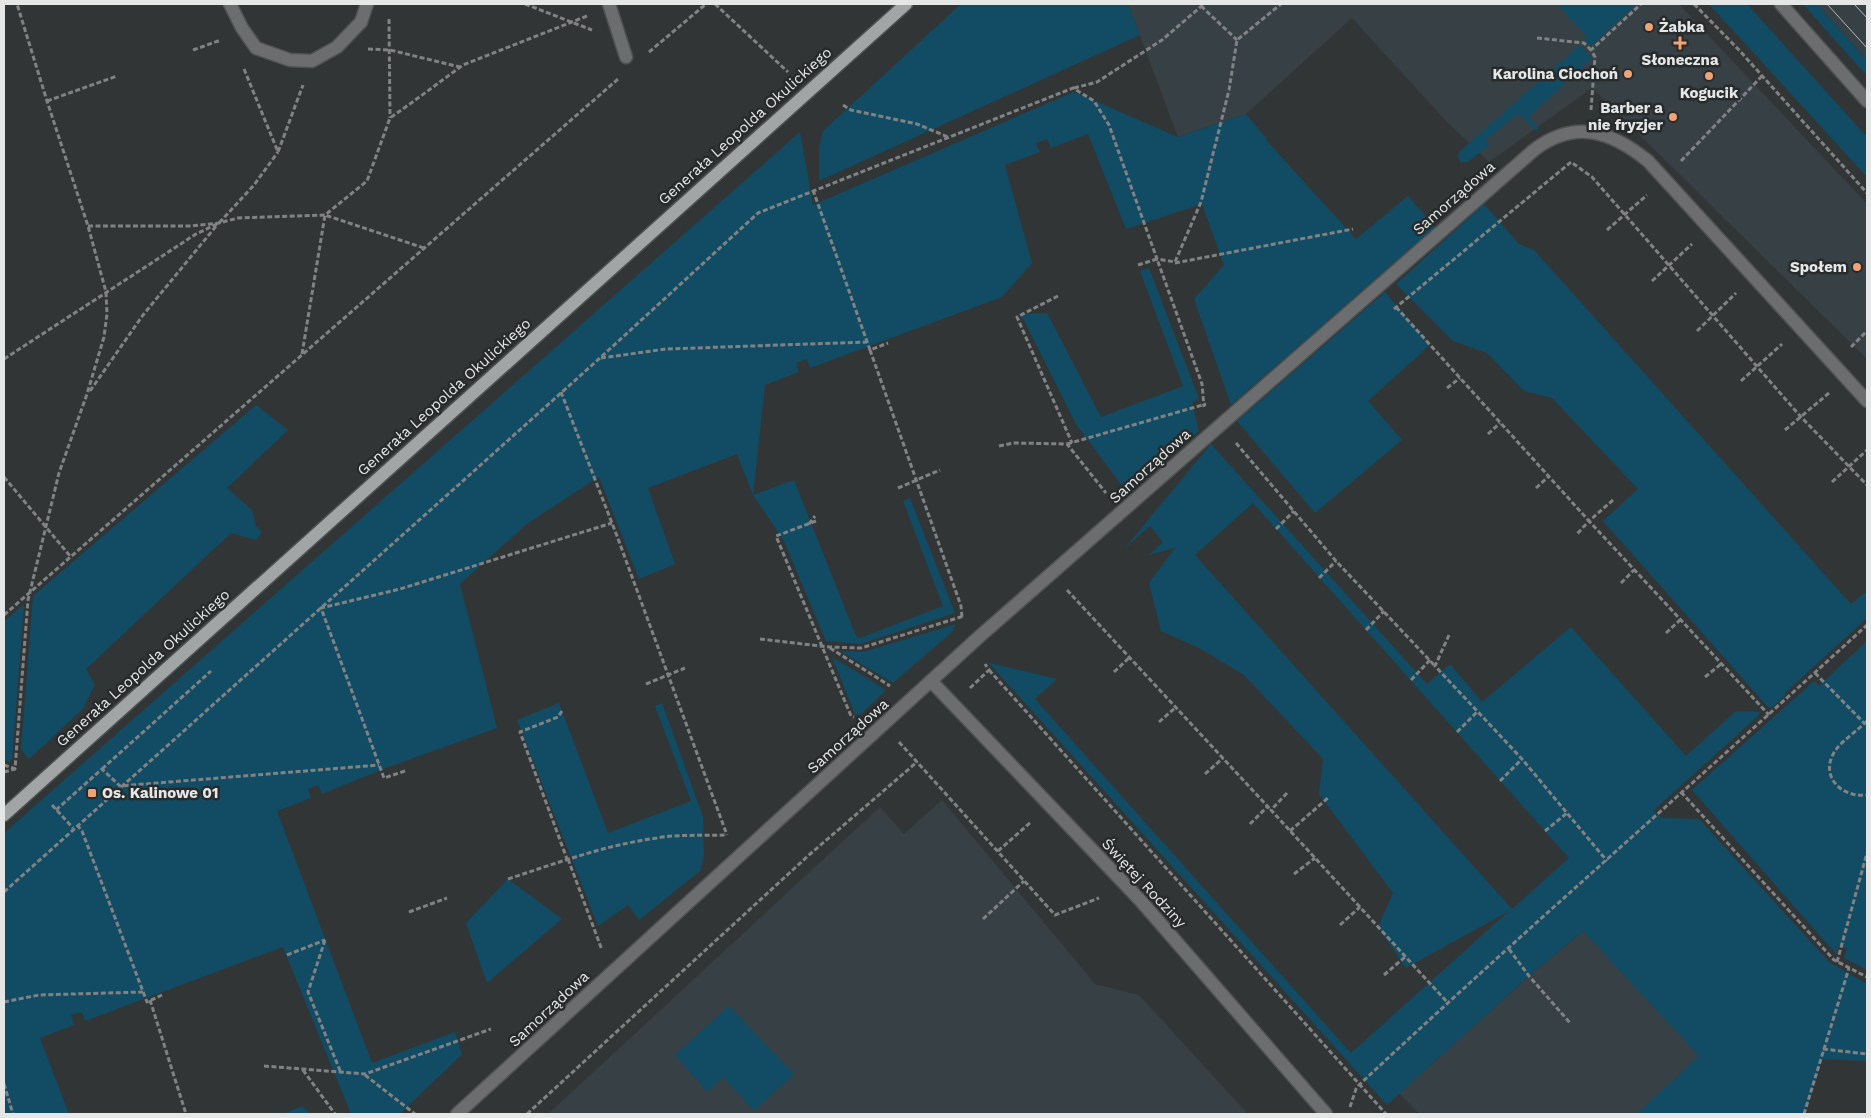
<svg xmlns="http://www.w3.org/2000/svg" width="1871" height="1118" font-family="'Work Sans',sans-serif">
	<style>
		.built { fill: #374045 }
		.green { fill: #114c64; fill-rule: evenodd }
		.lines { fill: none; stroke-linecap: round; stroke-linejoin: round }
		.minor-casing { stroke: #4f5152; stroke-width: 15 }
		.major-casing { stroke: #4f5152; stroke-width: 15 }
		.path { stroke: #808283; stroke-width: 3; stroke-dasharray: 5 2.5; stroke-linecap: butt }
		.minor { stroke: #6c6d6e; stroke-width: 12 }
		.major { stroke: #a2a5a6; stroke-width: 12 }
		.tram { stroke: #b5b7b8; stroke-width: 1 }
		.poi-dot { fill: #efa376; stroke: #282b2c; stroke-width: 2 }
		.labels { text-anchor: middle; stroke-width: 5; stroke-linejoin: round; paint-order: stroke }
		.poi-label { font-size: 15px; font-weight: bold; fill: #e5e7e7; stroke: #282b2c; text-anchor: end }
		.street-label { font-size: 15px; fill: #e5e7e7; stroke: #282b2c }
	</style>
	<rect width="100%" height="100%" fill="#323536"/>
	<g class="built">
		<polygon points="1128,4 1679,4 1867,204 1867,359 1592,88 1489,162 1446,121 1352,18 1246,114 1178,137"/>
		<polygon points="1817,4 1866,4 1867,6 1867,60"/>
		<polygon points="942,800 1095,984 1139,995 1248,1114 548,1114 880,807 904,834"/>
		<polygon points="1583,931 1829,962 1795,1057 1771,1114 1419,1114 1399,1093 1529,976"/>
	</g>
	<g class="green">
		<polygon points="961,4 1128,4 1140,35 819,181 819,147 823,131"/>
		<polygon points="1557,4 1637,4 1591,46 1584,41 1587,37"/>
		<polygon points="1709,4 1747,4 1867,137 1867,177"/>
		<polygon points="1803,4 1817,4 1867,60 1867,76"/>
		<polygon points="1580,45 1592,58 1529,117 1539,128 1536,131 1519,113 1486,140 1489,145 1468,162 1461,162 1458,158 1459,152"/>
		<polygon points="1074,92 1178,137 1246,114 1267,139 1266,140 1356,239 1408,196 1435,227 1231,405 1194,299 1224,265 1202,204 1126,229 1088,134 1051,148 1047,139 1036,143 1040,152 1005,165 1032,263 1002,297 810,368 807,359 796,363 799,372 765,385 753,495 794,480 856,636 860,638 943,606 903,501 910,498 955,613 860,644 826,641 784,541 753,495 737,454 648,488 675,564 639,579 599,477 528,523 460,584 497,728 386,768 322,794 318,785 308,789 311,798 277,811 372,1063 455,1032 462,1054 400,1114 351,1114 283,947 85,1021 82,1012 71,1015 74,1025 40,1038 69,1114 4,1114 4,833 800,132 813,205"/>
		<polygon points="1484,204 1519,244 1534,250 1851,604 1867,591 1867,618 1785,693 1786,695 1771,708 1768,707 1603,521 1638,489 1552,398 1524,391 1487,353 1453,341 1396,284"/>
		<polygon points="1149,268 1199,399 1192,402 1199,431 1126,491 1076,424 1021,314 1047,313 1101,417 1183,386 1140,271"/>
		<polygon points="1385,292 1430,345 1368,401 1402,440 1315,513 1237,421"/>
		<polygon points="256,405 288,430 227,488 252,510 256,526 262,532 256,540 231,533 86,669 95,685 82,710 29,759 21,750 33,596"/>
		<path d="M1211,444L1427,684L1450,664L1482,702L1571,627L1686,756L1736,711L1759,712V715L1653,811L1662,818L1699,819L1829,962L1867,984V1061L1822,1059L1805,1114H1637L1699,1056L1583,931L1529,976L1387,1105L989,663L1057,679L1035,699L1351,1053L1509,911L1406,968L1378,927L1393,893L1319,794L1323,759L1244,675L1201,649L1161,631L1149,583L1175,548L1149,555L1163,542L1150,526L1124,549ZM1253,503L1569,858L1512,909L1195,555Z"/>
		<polygon points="24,604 12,759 9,762 4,759 4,622"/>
		<polygon points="956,624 952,632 893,683 840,651 864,652"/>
		<polygon points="1867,641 1867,970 1844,958 1847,949 1839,946 1836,954 1692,790 1814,681 1819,686"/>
		<polygon points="832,657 886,690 860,715 855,714"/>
		<polygon points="559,703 608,833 691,801 655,706 662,703 703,817 704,857 700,871 639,920 628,905 598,926 517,720"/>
		<polygon points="508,879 562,919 487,983 466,923"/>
		<polygon points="729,1006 794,1074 754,1111 723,1077 707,1092 675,1055"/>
		<polygon points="303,1106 310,1114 283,1114"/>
	</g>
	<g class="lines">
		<g class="minor-casing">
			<g id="minor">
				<polyline points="230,4 242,28 256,48 290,60 312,61 337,47 361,22 367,4"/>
				<polyline points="609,4 626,57"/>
				<polyline points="1781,4 1867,101"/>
				<polyline points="931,681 1140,900 1326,1114"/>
				<path d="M457,1114L980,636L1534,150C1575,119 1611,131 1648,161L1867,401"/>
			</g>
		</g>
		<g class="major-casing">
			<polyline id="major" points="4,815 906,4"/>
		</g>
		<g class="path">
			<polyline points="525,4 592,30"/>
			<polyline points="715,4 788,72"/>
			<polyline points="1694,4 1739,50 1867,193"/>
			<polyline points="1201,6 1237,40"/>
			<polyline points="389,19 390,118"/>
			<polyline points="1537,38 1584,43 1591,50"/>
			<polyline points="368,49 390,50 460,67"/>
			<polyline points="193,50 221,40"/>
			<polyline points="649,52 706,4"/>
			<polyline points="244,69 278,152 303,85"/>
			<polyline points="1074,88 1097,82 1162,40 1204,4"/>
			<polyline points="47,101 117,76"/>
			<polyline points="843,105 851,110 917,124 948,137"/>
			<polyline points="1591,110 1595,57 1591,50 1641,4"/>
			<polyline points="1681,161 1762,76"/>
			<polyline points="813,190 870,350 888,343"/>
			<polyline points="88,226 191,226 219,223 238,218 325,215 367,181 390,118 414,101 463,65 587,16"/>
			<polyline points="1607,230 1647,195"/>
			<polyline points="1175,263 1353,229"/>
			<polyline points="1138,265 1157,259 1202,384 1204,407"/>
			<polyline points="1652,281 1692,244"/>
			<polyline points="1058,296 1017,317 1072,443"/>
			<polyline points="1396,307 1589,521 1577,534"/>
			<polyline points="1394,309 1571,162 1592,177 1801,417 1867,485"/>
			<polyline points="1697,331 1736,293"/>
			<polyline points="1851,347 1867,331"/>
			<polyline points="870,350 961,606 962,617"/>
			<polyline points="302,354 325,215 424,248"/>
			<polyline points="601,358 666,349 867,342"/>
			<polyline points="4,359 196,234 219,223 254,185 278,152"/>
			<polyline points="1741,381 1782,344"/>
			<polyline points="1447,388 1460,378"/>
			<polyline points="90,391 143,315 217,225"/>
			<polyline points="561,392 617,536 727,835"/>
			<polyline points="1785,430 1829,393"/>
			<polyline points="1488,434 1500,423"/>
			<polyline points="1236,443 1336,561 1435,666"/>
			<polyline points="1067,444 1206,404"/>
			<polyline points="999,446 1014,443 1067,444 1106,493"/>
			<polyline points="4,477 70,556"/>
			<polyline points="1832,482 1867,450"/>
			<polyline points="898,488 940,470"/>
			<polyline points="1536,488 1548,477"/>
			<polyline points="1613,500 1589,521 1769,715"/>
			<polyline points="816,521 776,536 851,716 854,717"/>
			<polyline points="809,524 815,516"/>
			<polyline points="1276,529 1294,511"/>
			<polyline points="1319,578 1336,561"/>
			<polyline points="1621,583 1634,570"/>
			<polyline points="1067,590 1271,810"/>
			<polyline points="4,615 618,79"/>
			<polyline points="1366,630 1384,611"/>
			<polyline points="1666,633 1680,620"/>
			<polyline points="1449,635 1435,666 1522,759 1607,861"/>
			<polyline points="760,639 829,647 861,648 964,616"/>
			<polyline points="830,648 890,686"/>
			<polyline points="989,670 1386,1114"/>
			<polyline points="1114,672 1130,657"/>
			<polyline points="1815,673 1865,724"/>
			<polyline points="1705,677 1721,664"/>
			<polyline points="1411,680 1430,660"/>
			<polyline points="646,684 685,668"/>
			<polyline points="970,688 989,670 985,664"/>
			<polyline points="562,711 558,717 520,732 567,859"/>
			<path d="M1867,721C1858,730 1846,738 1838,747C1817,772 1838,798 1867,795"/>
			<polyline points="1159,722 1176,707"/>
			<polyline points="1457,732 1477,712"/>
			<polyline points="899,742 1055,915 1099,898"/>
			<polyline points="4,765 16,769"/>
			<polyline points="102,769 211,671"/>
			<polyline points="405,771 384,778 321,608 400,589 612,523"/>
			<polyline points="4,772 15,769 28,600 59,473 87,394 104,337 107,314 106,292 88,226 47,101 17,4"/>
			<polyline points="1205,774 1223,758"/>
			<polyline points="1500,781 1522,759"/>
			<polyline points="1681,792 1834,960 1867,977"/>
			<polyline points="1287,793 1271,810 1447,1002"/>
			<polyline points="52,805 73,828"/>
			<polyline points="56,810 102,769 120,786 379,765"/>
			<polyline points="1250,824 1267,807"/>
			<polyline points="77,825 82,831 147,1002 162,995"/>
			<polyline points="1290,831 1329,797"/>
			<polyline points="1545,831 1567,813"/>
			<polyline points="998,851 1031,822"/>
			<polyline points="568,859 602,950"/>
			<polyline points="1294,874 1315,858"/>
			<path d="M508,879C557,863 605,845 657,838C679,834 703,836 726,835"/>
			<polyline points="4,892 600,358 758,213 1073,88 1094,101 1109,125 1157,259 1175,262 1201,202 1229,90 1237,40 1281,4"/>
			<polyline points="409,912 447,898"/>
			<polyline points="983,919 1024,881"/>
			<polyline points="1340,925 1360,907"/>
			<polyline points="325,940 308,992 341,1073"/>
			<polyline points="1509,949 1529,976 1571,1024"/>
			<polyline points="287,955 325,940"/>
			<polyline points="1837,962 1867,853"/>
			<polyline points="1384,975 1405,957"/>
			<polyline points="150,1000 186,1114"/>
			<polyline points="4,1002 39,995 143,992"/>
			<polyline points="1823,1049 1867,1054"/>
			<polyline points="264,1066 365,1074 491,1029"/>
			<polyline points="303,1070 335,1114"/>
			<polyline points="365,1075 415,1114"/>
			<polyline points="4,1084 13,1114"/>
			<path d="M1350,1107L1356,1089L1359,1085C1526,929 1699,779 1867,625"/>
			<polyline points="527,1114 809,855 917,762"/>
			<polyline points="1804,1114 1849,968"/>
		</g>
		<use href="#minor" class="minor"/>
		<use href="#major" class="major"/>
		<g class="tram">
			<polyline points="1827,4 1867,48"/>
			<polyline points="1854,4 1867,18"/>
		</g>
	</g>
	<g class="poi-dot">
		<circle cx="1649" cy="27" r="5"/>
		<path d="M1677.5 35.5h5v5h5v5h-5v5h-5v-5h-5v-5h5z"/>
		<circle cx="1628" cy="74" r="5"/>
		<circle cx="1709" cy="76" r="5"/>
		<circle cx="1673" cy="117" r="5"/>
		<circle cx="1857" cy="267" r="5"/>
		<rect x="87" y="788" width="10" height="10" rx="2.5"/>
	</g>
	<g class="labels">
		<g class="poi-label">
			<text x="1659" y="32" text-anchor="start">Żabka</text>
			<text x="1680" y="65" text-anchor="middle">Słoneczna</text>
			<text x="1618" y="79">Karolina Ciochoń</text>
			<text x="1709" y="98" text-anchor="middle">Kogucik</text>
			<text x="1663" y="113">Barber a<tspan x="1663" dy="17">nie fryzjer</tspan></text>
			<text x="1847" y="272">Społem</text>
			<text x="102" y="798" text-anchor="start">Os. Kalinowe 01</text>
		</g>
		<g class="street-label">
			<text transform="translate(745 126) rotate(-42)" y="5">Generała Leopolda Okulickiego</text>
			<text transform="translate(1454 198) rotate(-41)" y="5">Samorządowa</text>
			<text transform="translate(444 397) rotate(-42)" y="5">Generała Leopolda Okulickiego</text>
			<text transform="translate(1150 466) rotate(-42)" y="5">Samorządowa</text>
			<text transform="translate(143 668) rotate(-42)" y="5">Generała Leopolda Okulickiego</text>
			<text transform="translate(848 736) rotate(-42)" y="5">Samorządowa</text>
			<text transform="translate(1144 883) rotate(47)" y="5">Świętej Rodziny</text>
			<text transform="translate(549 1009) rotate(-43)" y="5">Samorządowa</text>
		</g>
	</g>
	<rect width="1871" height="1118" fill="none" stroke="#e5e7e7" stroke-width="10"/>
</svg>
